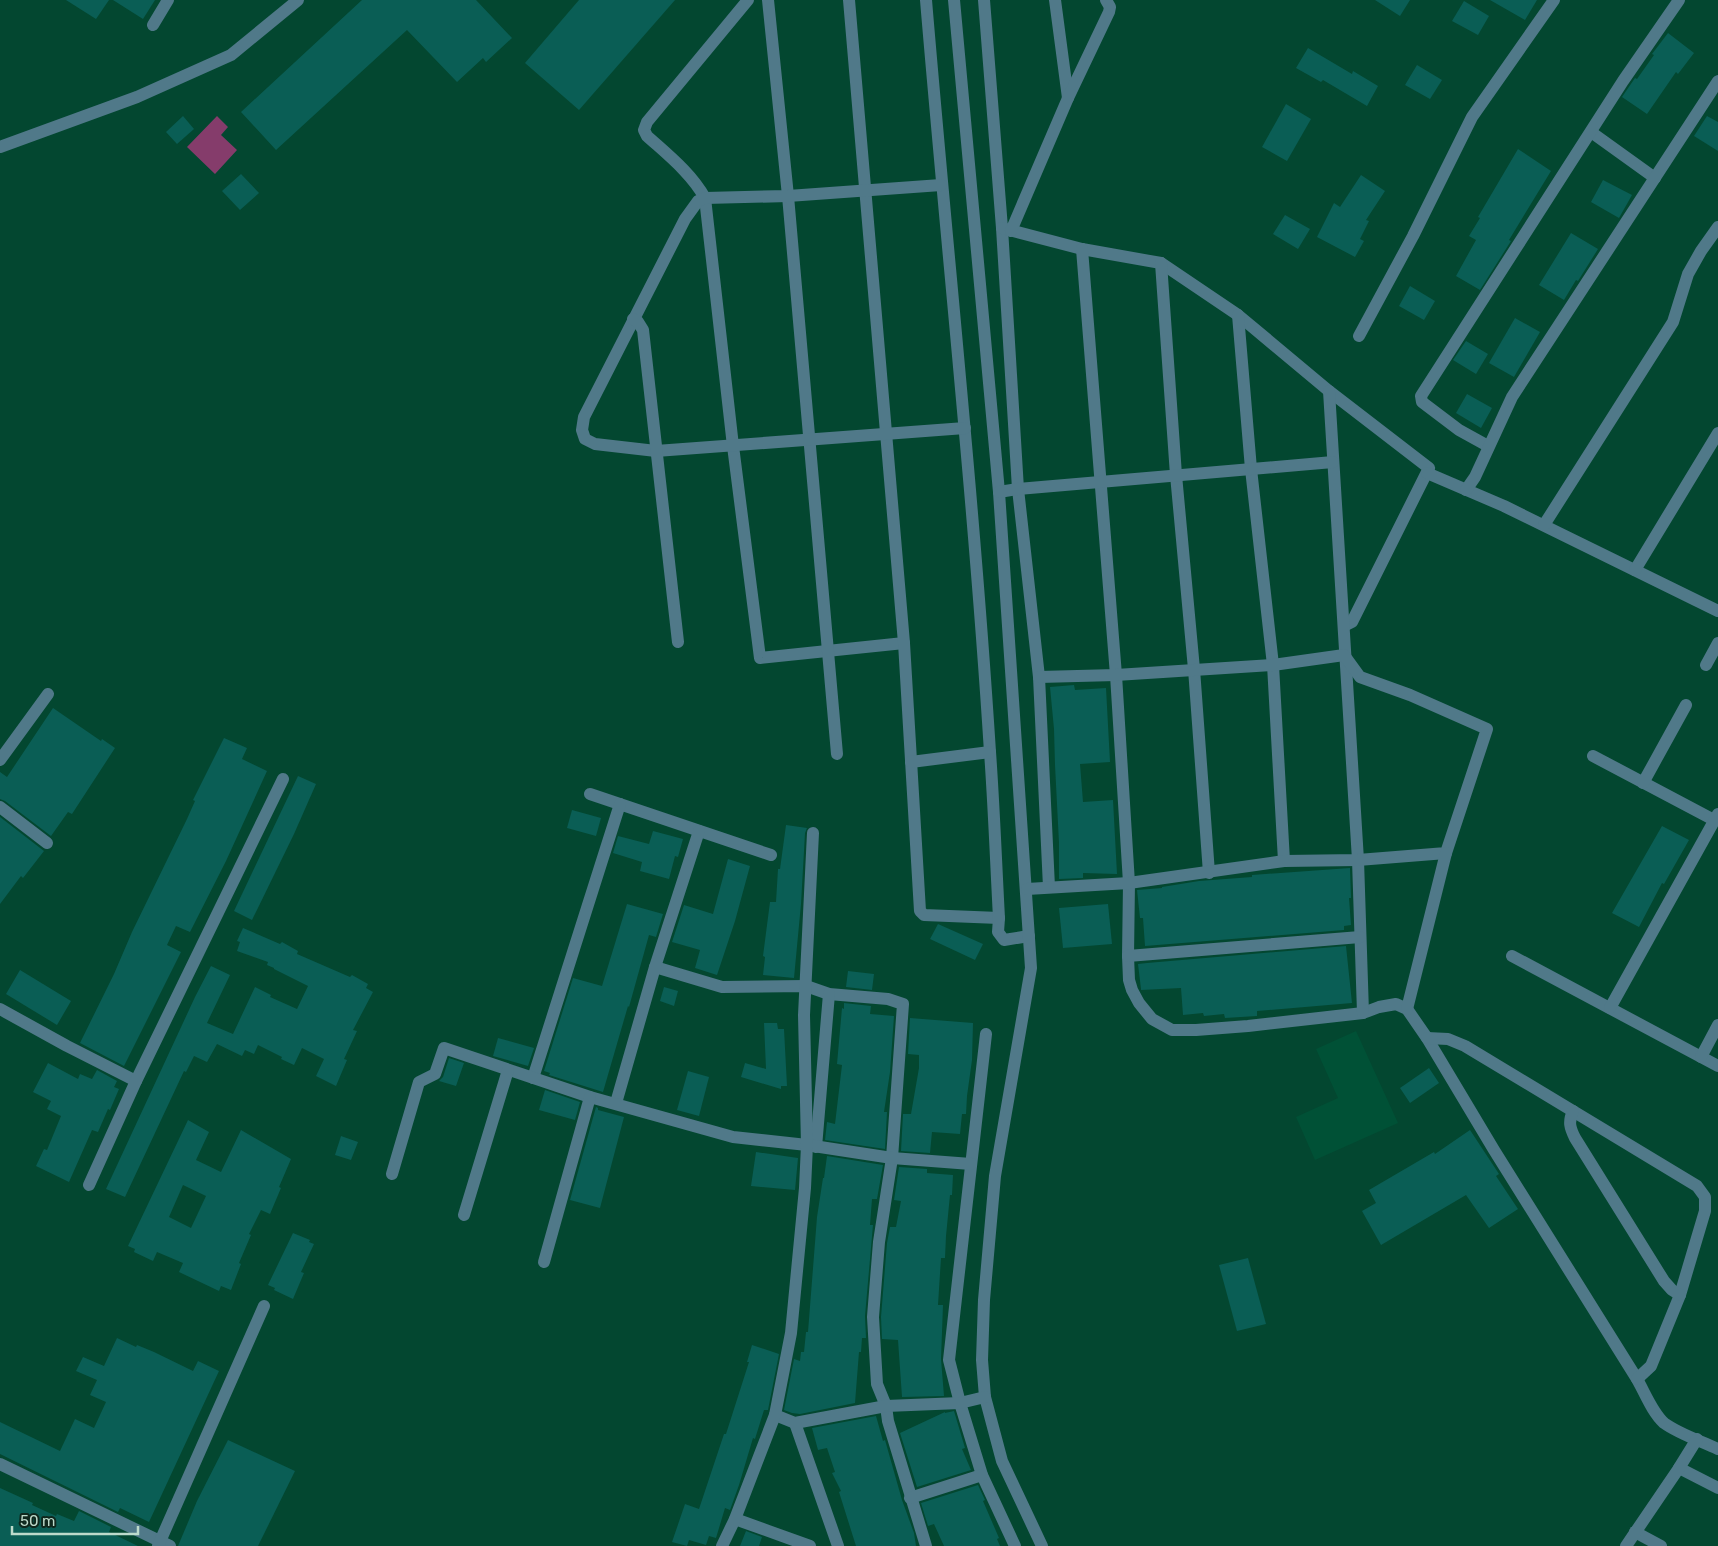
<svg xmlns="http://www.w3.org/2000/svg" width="1718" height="1546" font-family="Rubik,sans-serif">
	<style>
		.built { fill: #005136 }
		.water { fill: #853c6b }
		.building { fill: #0a5e55; fill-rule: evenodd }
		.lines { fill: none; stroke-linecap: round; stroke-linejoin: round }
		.minor { stroke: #507989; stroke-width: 12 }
	</style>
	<rect width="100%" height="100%" fill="#034730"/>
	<polygon class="built" points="1356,1031 1398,1123 1315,1160 1296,1117 1338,1098 1316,1049"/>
	<polygon class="water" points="217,116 228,127 221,135 237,150 215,174 187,147"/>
	<g class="building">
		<polygon points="66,0 109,0 96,19"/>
		<polygon points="113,0 155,0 143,19"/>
		<polygon points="362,0 476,0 512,38 486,62 483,58 457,82 407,30 276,150 241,112"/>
		<polygon points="579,0 675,0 579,110 525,63"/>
		<polygon points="1375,0 1410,0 1400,16"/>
		<polygon points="1490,0 1537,0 1525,20"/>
		<polygon points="1464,1 1489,16 1478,35 1452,21"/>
		<polygon points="1668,33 1694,53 1678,74 1676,72 1647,114 1622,97 1635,78 1637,79 1654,55 1652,54"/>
		<polygon points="1308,48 1352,74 1353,71 1378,86 1367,106 1323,80 1321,82 1296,68"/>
		<polygon points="1417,65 1442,80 1430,99 1405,85"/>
		<polygon points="1286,104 1311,119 1287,161 1262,147"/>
		<polygon points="183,116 194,129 177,144 166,132"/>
		<polygon points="1707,116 1718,122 1718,151 1694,136"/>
		<polygon points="1518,149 1551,171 1509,240 1511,241 1480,290 1456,276 1476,240 1469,236 1480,218 1478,217"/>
		<polygon points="241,174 259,193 240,210 222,191"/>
		<polygon points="1361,175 1385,191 1366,220 1369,221 1360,239 1364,241 1355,257 1317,237 1334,203 1340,207"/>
		<polygon points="1603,180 1632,195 1619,218 1591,202"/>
		<polygon points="1285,215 1310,229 1298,249 1273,234"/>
		<polygon points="1571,233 1598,249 1578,281 1576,280 1564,300 1539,285"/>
		<polygon points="1410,286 1435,301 1424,320 1399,306"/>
		<polygon points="1515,318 1540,332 1514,377 1489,363"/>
		<polygon points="1466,341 1488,354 1476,374 1453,360"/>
		<polygon points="1467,394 1492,408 1481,428 1456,413"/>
		<polygon points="1074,685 1075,690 1106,688 1110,762 1080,764 1083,802 1113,800 1117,874 1083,873 1083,878 1059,879 1059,843 1055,765 1054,729 1050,687"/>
		<polygon points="53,708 101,741 102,739 115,748 72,814 68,812 51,836 5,801 0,799 0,772 7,777"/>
		<polygon points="224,738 247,748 242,759 267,771 226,861 190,932 176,926 167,945 181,952 124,1066 80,1043 114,974 132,932 187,819 195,801 193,800"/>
		<polygon points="298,776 316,784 294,834 252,920 234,911"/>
		<polygon points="572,810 601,818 596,836 567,828"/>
		<polygon points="0,817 44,851 23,878 21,876 0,904"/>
		<polygon points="786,825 807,828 805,833 801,904 794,978 763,975 765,957 763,956 770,902 776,902 778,869 780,869"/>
		<polygon points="1662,826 1689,840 1664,884 1662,883 1639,927 1612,913"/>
		<polygon points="653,831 683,839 678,857 675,856 669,879 640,871 642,862 613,853 618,836 649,844"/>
		<polygon points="728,859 750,866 735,921 717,975 695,968 700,950 672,942 684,905 713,914"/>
		<polygon points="1350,868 1351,898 1349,898 1351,925 1344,926 1344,930 1145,946 1143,918 1140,918 1137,890 1162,888 1162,887 1199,881 1252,877 1252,875"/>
		<polygon points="627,904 663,914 656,937 649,935 629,1007 628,1006 603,1092 549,1075 550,1073 544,1071 573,978 602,986"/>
		<polygon points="1108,904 1112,944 1063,948 1059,908"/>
		<polygon points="938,924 983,944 975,960 930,939"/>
		<polygon points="243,928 280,944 282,942 298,951 297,954 350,977 352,975 368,984 366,988 373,992 353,1030 357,1031 344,1059 347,1060 336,1086 316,1076 324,1059 302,1048 294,1065 281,1059 282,1057 258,1045 254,1054 245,1050 242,1056 217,1044 207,1062 194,1056 186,1072 184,1071 125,1197 106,1189 195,997 211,966 230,975 207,1023 233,1034 255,987 271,995 270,997 297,1009 308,986 274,969 274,968 267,965 268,962 237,951 240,942 237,941"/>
		<polygon points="1346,946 1352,1003 1257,1011 1257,1016 1225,1018 1224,1014 1204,1016 1203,1013 1183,1015 1181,988 1141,990 1141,989 1138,964 1147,963"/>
		<polygon points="20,970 71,1001 57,1025 6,994"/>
		<polygon points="848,971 874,974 872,990 846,987"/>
		<polygon points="664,987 678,991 674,1006 660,1001"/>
		<polygon points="844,1003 871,1006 870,1014 894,1016 890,1072 884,1112 887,1112 885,1149 825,1140 827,1122 835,1124 842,1065 837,1064 842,1008 844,1009"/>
		<polygon points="910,1018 973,1023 972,1060 967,1096 966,1114 962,1114 960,1134 932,1132 930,1153 901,1151 903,1114 911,1114 919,1068 919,1055 908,1054"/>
		<polygon points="764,1023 777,1023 778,1029 784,1029 787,1086 781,1086 781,1089 741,1077 745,1063 766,1069"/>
		<polygon points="498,1038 534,1048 528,1066 493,1056"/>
		<polygon points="449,1058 464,1063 456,1086 439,1081 443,1077"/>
		<polygon points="48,1063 78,1079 80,1074 92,1079 97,1070 117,1081 114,1087 119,1089 110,1110 108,1109 98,1132 92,1130 69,1182 36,1166 44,1149 47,1150 61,1116 47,1109 51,1101 33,1092"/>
		<polygon points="1429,1068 1439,1083 1410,1103 1400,1088"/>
		<polygon points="688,1071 709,1077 699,1116 677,1110"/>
		<polygon points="545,1090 580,1102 575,1120 539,1110"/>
		<polygon points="596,1107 598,1108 598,1110 624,1117 600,1208 570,1200"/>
		<path d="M188,1120L209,1132L196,1160L221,1172L241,1130L291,1159L279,1187L281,1188L270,1214L261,1210L249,1234L251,1235L239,1263L241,1264L231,1290L221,1286L219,1291L179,1272L183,1263L157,1252L153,1261L134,1252L135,1249L128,1246ZM183,1185L206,1196L191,1228L169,1217Z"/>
		<polygon points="1470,1130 1499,1174 1496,1176 1518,1209 1489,1228 1466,1195 1381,1245 1362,1211 1376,1203 1369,1190 1434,1152 1435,1154"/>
		<polygon points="341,1136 358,1142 351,1160 335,1155"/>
		<polygon points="756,1152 798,1158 795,1190 751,1186"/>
		<polygon points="827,1156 883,1165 877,1199 872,1199 870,1225 873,1225 865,1316 866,1338 862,1338 861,1352 859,1352 855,1403 800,1414 792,1413 784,1410 794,1359 800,1361 801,1352 804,1352 806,1332 808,1332 817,1217 823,1178 824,1178"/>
		<polygon points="899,1167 927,1169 927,1173 953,1175 952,1195 950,1195 946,1236 945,1258 941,1258 938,1305 943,1305 941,1359 944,1396 902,1397 898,1340 882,1339 881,1317 887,1243 890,1227 896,1227 901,1201 894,1200"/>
		<polygon points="293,1233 310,1240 309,1242 314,1244 301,1272 304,1273 293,1299 274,1290 275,1288 268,1285"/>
		<polygon points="1248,1258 1266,1324 1237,1331 1219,1265"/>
		<polygon points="117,1338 136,1347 137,1345 154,1352 193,1371 198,1361 219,1371 149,1522 120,1508 118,1512 0,1454 0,1422 60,1451 75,1419 94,1428 106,1402 90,1395 97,1380 76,1371 83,1357 104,1366"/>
		<polygon points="752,1345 779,1354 768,1410 764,1410 755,1439 753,1438 739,1485 730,1510 725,1508 716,1538 709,1536 706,1545 689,1540 687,1546 672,1542 685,1504 699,1509 724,1434 726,1434 749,1362 747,1362"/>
		<polygon points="954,1411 965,1448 962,1449 971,1470 917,1487 900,1433 945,1412 945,1413"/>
		<polygon points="876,1416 883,1441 885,1440 902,1500 914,1533 916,1546 856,1546 839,1492 841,1491 832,1473 835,1472 827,1448 818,1450 812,1428"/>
		<polygon points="228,1440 295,1471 258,1546 178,1546 197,1501"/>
		<polygon points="978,1485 985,1500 983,1501 999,1538 997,1539 1000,1546 944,1546 934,1524 928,1526 921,1503"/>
		<polygon points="0,1488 33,1503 32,1505 56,1516 57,1514 74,1521 79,1511 111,1527 109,1532 138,1546 0,1546"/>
		<polygon points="746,1531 762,1537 759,1546 740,1546"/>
	</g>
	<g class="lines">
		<g class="minor">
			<path d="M748,0L647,122L644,130L647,136C668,155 691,173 705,198L733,446L760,658L904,643"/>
			<polyline points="768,0 788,196 837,754"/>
			<polyline points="849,0 904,643 920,911 924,915 999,918"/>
			<path d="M926,0C947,251 974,501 990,752C994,807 996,863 999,918L998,932L1004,940L1029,936"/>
			<polyline points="954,0 999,492 1031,968 995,1176 984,1300 982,1360 985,1397 1002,1461 1042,1546"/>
			<polyline points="984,0 1002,228 1018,489 1039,677 1049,887"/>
			<polyline points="1055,0 1068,98"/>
			<polyline points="153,25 168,0"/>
			<polyline points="1591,132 1655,178"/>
			<polyline points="0,147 137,97 231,55 298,0"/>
			<polyline points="941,185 788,196 705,198 698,201 685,219 584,417 582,430 585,439 595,444 656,451 965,428"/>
			<polyline points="1002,228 1082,249 1161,263 1238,315 1329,391 1429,468 1352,622 1344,626"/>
			<polyline points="1011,231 1068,98 1109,12 1110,7 1106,0"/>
			<path d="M1082,249L1116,675L1129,883L1128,956L1129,980L1132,990L1139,1003L1152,1019L1172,1030H1196L1248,1026L1363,1013L1379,1007L1396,1004L1407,1009L1427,1038L1494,1150L1637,1379C1645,1393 1652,1412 1664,1423C1679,1434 1701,1441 1718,1449"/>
			<polyline points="1161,263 1176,475 1194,669 1209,873"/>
			<polyline points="1238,315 1251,469 1273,665 1284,861"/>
			<polyline points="633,319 638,322 643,330 678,642"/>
			<polyline points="1359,336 1413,236 1472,117 1554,0"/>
			<polyline points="1329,391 1358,860 1363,1013"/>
			<polyline points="1488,446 1459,430 1422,402 1421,396 1623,81 1679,0"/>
			<polyline points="1427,473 1504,506 1718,611"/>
			<polyline points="1466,490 1475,477 1512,397 1718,81"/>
			<polyline points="999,492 1018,489 1333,462"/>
			<polyline points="1544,525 1673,322 1688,274 1701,251 1718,227"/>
			<polyline points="1635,570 1718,433"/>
			<polyline points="1706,665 1718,643"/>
			<polyline points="1593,756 1714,820"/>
			<polyline points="0,760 48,694"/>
			<polyline points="911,762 990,752"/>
			<polyline points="1643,783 1686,705"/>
			<polyline points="590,794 771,855"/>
			<polyline points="0,807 47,843"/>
			<polyline points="1027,889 1129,883 1284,861 1358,860 1446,853 1487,729 1410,695 1360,677 1344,655 1273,665 1116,675 1039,677"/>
			<polyline points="1128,956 1360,937"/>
			<polyline points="1512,956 1718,1066"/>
			<polyline points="655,967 722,987 806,986 829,994 888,999 903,1004 892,1158 879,1242 873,1317 877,1384 886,1406 888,1421 926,1546"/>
			<polyline points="1610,1008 1718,814"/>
			<polyline points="0,1009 67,1046 136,1081"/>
			<polyline points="1407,1009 1446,853"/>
			<polyline points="986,1034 949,1360 960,1403 982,1475 1015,1546"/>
			<polyline points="1427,1038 1448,1039 1465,1046 1697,1186 1705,1197 1705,1211 1680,1295 1651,1366 1637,1379"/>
			<polyline points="1701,1057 1718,1025"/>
			<polyline points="533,1078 620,804"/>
			<polyline points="616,1103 655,967 699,831"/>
			<path d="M1573,1111C1568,1122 1570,1128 1575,1138L1664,1281L1672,1290L1680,1295"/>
			<polyline points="816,1147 829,994"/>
			<polyline points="392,1174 419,1082 435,1074 444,1048 590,1097 733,1137 807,1145 892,1158 971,1164"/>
			<polyline points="89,1185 136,1081 283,779"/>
			<polyline points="464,1215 508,1070"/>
			<polyline points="544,1262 590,1097"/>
			<polyline points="775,1415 795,1423 886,1406 960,1403 985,1397"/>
			<polyline points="795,1423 838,1546"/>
			<polyline points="0,1464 170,1546"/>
			<polyline points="1679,1468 1718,1488"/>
			<polyline points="910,1498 982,1475"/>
			<polyline points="735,1519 810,1546"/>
			<polyline points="1635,1532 1661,1546"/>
			<polyline points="158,1546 264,1306"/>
			<polyline points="722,1546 735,1519 775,1415 791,1333 805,1188 807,1145 804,1015 813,833"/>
			<polyline points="1626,1546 1679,1468 1697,1439"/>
		</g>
	</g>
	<path d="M12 1526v8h126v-8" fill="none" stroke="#bddacb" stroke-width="2.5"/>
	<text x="20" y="1526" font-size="15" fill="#bddacb" stroke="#0f271d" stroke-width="4" paint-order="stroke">50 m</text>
</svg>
